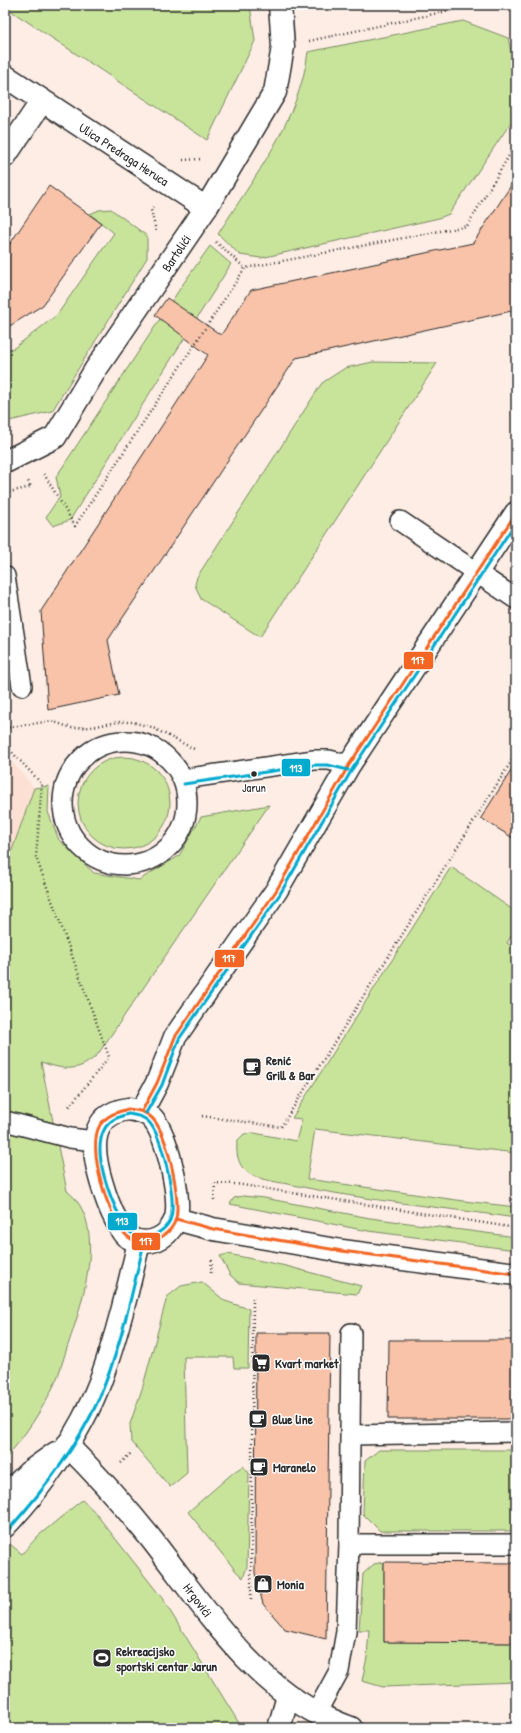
<svg xmlns="http://www.w3.org/2000/svg" width="521" height="1733" font-family="'Patrick Hand',sans-serif">
	<style>
		.built { fill: #fce0d3 }
		.green { fill: #c8e49b; stroke: #7a8863 }
		.building { fill: #f8c3a9; stroke: #2b2b2b }
		.lines { fill: none; stroke-linecap: round; stroke-linejoin: round }
		.service-casing { stroke: #2b2b2b; stroke-width: 22 }
		.minor-casing { stroke: #2b2b2b; stroke-width: 25 }
		.tertiary-casing { stroke: #2b2b2b; stroke-width: 25 }
		.path { stroke: #2b2b2b; stroke-width: 2.5; stroke-dasharray: 1 3; stroke-linecap: butt }
		.service { stroke: #fff; stroke-width: 19 }
		.minor { stroke: #fff; stroke-width: 22 }
		.tertiary { stroke: #fff; stroke-width: 22 }
		.bus-1-casing { stroke: #fff; stroke-width: 6 }
		.bus-2-casing { stroke: #fff; stroke-width: 6 }
		.bus-1 { stroke: #f26522; stroke-width: 3 }
		.bus-2 { stroke: #00a9ce; stroke-width: 3 }
		.bus-dot { fill: #2b2b2b; stroke: #fff; stroke-width: 1.5 }
		.labels { text-anchor: middle; stroke-width: 3; stroke-linejoin: round; paint-order: stroke }
		.bus-label { font-size: 12px; fill: #2b2b2b; stroke: #fff }
		.street-label { font-size: 13px; fill: #2b2b2b; stroke: #fff }
		.poi-label { font-size: 13px; font-weight: bold; fill: #2b2b2b; stroke: #fff; text-anchor: start }
		.line-badge { stroke: #fff; stroke-width: 1.5 }
		.badge-label { font-size: 11px; text-anchor: middle; font-weight: bold; fill: #fff }
	</style>
	<rect width="100%" height="100%" fill="#fdede5"/>
	<filter id="ink" filterUnits="userSpaceOnUse"><feTurbulence type="fractalNoise" baseFrequency=".025" numOctaves="2"/><feDisplacementMap in="SourceGraphic" scale="8" xChannelSelector="R" yChannelSelector="G"/><feConvolveMatrix kernelMatrix="1 2 1 2 8 2 1 2 1" color-interpolation-filters="sRGB"/></filter>
	<g filter="url(#ink)">
		<polygon class="built" points="5,753 34,788 5,870"/>
		<g class="green">
			<polygon points="5,5 126,5 126,7 137,5 250,5 255,41 207,140 5,7"/>
			<path d="M463,21L508,38L516,73V115L449,214L439,218L261,258L240,255L218,234C254,177 299,121 308,52Z"/>
			<polygon points="111,209 147,236 147,258 52,411 5,422 5,350 14,348 57,315 114,233 90,214 99,210"/>
			<polygon points="210,246 231,264 70,520 53,526 46,517 60,496 56,477 183,284"/>
			<polygon points="373,362 437,363 260,637 201,599 195,585 197,577 322,383 345,368"/>
			<circle cx="124" cy="803" r="46"/>
			<path d="M49,786L48,812L59,840L94,873L139,880L179,856L201,817L269,805L98,1054C79,1073 64,1070 41,1062L67,1191C110,1224 81,1307 67,1348C63,1360 60,1372 55,1383C43,1409 24,1437 5,1459V870L34,788Z"/>
			<path d="M451,867L516,912V928L507,943L516,949V1153L315,1129L307,1179L464,1201L516,1207V1218C442,1207 366,1201 293,1185C283,1183 260,1180 252,1175C238,1168 236,1155 237,1141L244,1134L254,1133L296,1141L302,1119L292,1118Z"/>
			<polygon points="243,1196 264,1198 370,1218 516,1237 516,1250 368,1231 230,1204 234,1198"/>
			<polygon points="228,1254 286,1266 361,1286 357,1294 239,1283 230,1275 220,1256"/>
			<polygon points="202,1282 225,1301 249,1309 248,1368 234,1368 233,1357 184,1357 187,1473 170,1487 131,1441 130,1424 143,1386 167,1297 181,1286"/>
			<polygon points="379,1450 516,1450 516,1531 380,1531 363,1514 365,1461"/>
			<polygon points="243,1466 249,1473 247,1567 243,1578 236,1571 188,1512 234,1472"/>
			<polygon points="82,1500 93,1510 162,1598 242,1728 5,1728 5,1540 22,1554 38,1536"/>
			<polygon points="384,1562 384,1642 516,1643 516,1682 383,1687 362,1681 367,1657 369,1630 359,1630 363,1574 374,1564"/>
		</g>
		<g class="building">
			<polygon points="516,178 516,310 296,358 108,640 119,695 48,710 41,611 208,355 155,315 167,298 221,335 251,290 473,243"/>
			<polygon points="49,186 101,223 43,305 5,329 5,251"/>
			<polygon points="516,763 516,840 481,818"/>
			<polygon points="256,1333 330,1333 326,1639 285,1629 263,1604 255,1573"/>
			<polygon points="389,1340 516,1340 516,1419 388,1419"/>
			<polygon points="384,1562 516,1563 516,1643 384,1642"/>
		</g>
		<g class="lines">
			<g class="service-casing">
				<g id="service">
					<polyline points="400,521 516,599"/>
					<polyline points="5,576 22,686"/>
					<circle cx="125" cy="803" r="62"/>
					<polyline points="183,779 314,760 329,760 349,765"/>
					<polyline points="5,1121 70,1138 94,1141"/>
					<polyline points="351,1435 516,1432"/>
					<polyline points="349,1544 516,1544"/>
					<polyline points="316,1713 339,1671 346,1632 349,1544 351,1333"/>
				</g>
			</g>
			<g class="minor-casing">
				<g id="minor">
					<polyline points="5,76 206,208"/>
					<polyline points="5,156 42,101"/>
					<polyline points="5,462 55,437 96,369 206,208 275,92 283,47 280,5"/>
					<path d="M67,1445C97,1475 125,1506 152,1540C203,1605 251,1684 329,1719C336,1722 344,1726 351,1728"/>
					<polyline points="5,1496 28,1473 56,1453"/>
					<path d="M5,1526C42,1487 81,1433 100,1382C117,1336 128,1289 139,1242"/>
					<polyline points="279,1728 288,1696"/>
				</g>
			</g>
			<g class="tertiary-casing">
				<g id="tertiary">
					<path d="M128,1109C137,1110 147,1112 153,1119C167,1136 181,1196 176,1218C175,1221 173,1225 171,1228C161,1242 143,1246 128,1237C123,1235 119,1225 116,1220C109,1207 105,1195 101,1181C92,1150 88,1115 128,1109Z"/>
					<polyline points="142,1111 157,1083 175,1037 276,891 349,765 516,513"/>
					<polyline points="176,1219 213,1229 342,1251 516,1274"/>
				</g>
			</g>
			<g class="path">
				<polyline points="309,41 475,5"/>
				<polyline points="183,160 202,159"/>
				<polyline points="153,207 151,210 156,231"/>
				<polyline points="216,242 245,268"/>
				<polyline points="44,474 75,526 245,268 467,226 516,144"/>
				<polyline points="5,493 31,487 28,481"/>
				<polyline points="5,726 9,749 42,784 36,857 109,1057 68,1108"/>
				<polyline points="5,728 51,721 72,728 91,727 117,722 132,722 151,727 196,750"/>
				<polyline points="202,1116 281,1127 516,754"/>
				<polyline points="214,1200 215,1183 236,1184 516,1228"/>
				<polyline points="211,1273 212,1257"/>
				<polyline points="121,1463 132,1452"/>
				<polyline points="251,1599 253,1297"/>
			</g>
			<use href="#service" class="service"/>
			<use href="#minor" class="minor"/>
			<use href="#tertiary" class="tertiary"/>
			<g class="bus-1-casing">
				<g id="bus-1">
					<path d="M128,1109C136,1110 144,1111 151,1117C167,1131 181,1197 176,1218C173,1230 162,1239 150,1241C142,1243 131,1241 125,1234C108,1217 86,1147 100,1125C107,1115 117,1112 128,1109Z"/>
					<polyline points="142,1111 157,1083 175,1037 276,891 349,765 516,513"/>
					<polyline points="176,1219 213,1229 342,1251 516,1274"/>
				</g>
			</g>
			<g class="bus-2-casing">
				<g id="bus-2">
					<polyline points="184,784 314,765 328,765 348,770"/>
					<polyline points="146,1113 162,1085 179,1039 280,894 353,768 516,522"/>
					<path d="M128,1114C135,1115 143,1116 148,1121C162,1135 176,1197 171,1217C169,1226 159,1234 150,1236C143,1238 135,1236 130,1232C126,1229 124,1224 121,1219C110,1198 92,1153 104,1130C109,1120 118,1117 128,1114Z"/>
					<path d="M9,1529C43,1491 75,1450 97,1403C120,1352 131,1297 144,1243"/>
				</g>
			</g>
			<use href="#bus-1" class="bus-1"/>
			<use href="#bus-2" class="bus-2"/>
		</g>
	</g>
	<defs>
		<g id="cafe-square" transform="scale(1)"><rect x="-9" y="-9" width="18" height="18" rx="4" fill="#2b2b2b" stroke="#fff"/><path d="M-5.5-4.5H6V0H3Q3 3.5 0 3.5H-2.5Q-5.5 3.5-5.5 0ZM3-3.2v2h1.7v-2ZM-6 4.5H4V6H-6Z" fill="#fff"/></g>
		<g id="supermarket-square" transform="scale(1)"><rect x="-9" y="-9" width="18" height="18" rx="4" fill="#2b2b2b" stroke="#fff"/><path d="M-6-5.5h2.5l.6 2H6L4.5 2H-2.5L-4.4-4H-6ZM-1.5 3.2a1.3 1.3 0 1 0 .1 0ZM3 3.2a1.3 1.3 0 1 0 .1 0Z" fill="#fff"/></g>
		<g id="shop-square" transform="scale(1)"><rect x="-9" y="-9" width="18" height="18" rx="4" fill="#2b2b2b" stroke="#fff"/><path d="M-5-2.5h2.3a2.7 3.5 0 0 1 5.4 0H5L5.5 6h-11ZM-1.5-2.5h3a1.5 2.3 0 0 0-3 0Z" fill="#fff"/></g>
		<g id="stadium-square" transform="scale(1)"><rect x="-9" y="-9" width="18" height="18" rx="4" fill="#2b2b2b" stroke="#fff"/><path d="M0-5a6.5 5 0 1 0 0 10a6.5 5 0 1 0 0-10ZM-3.5-1.8h7v3.6h-7Z" fill="#fff"/></g>
	</defs>
	<g fill-rule="evenodd">
		<use href="#cafe-square" x="252" y="1067"/>
		<use href="#supermarket-square" x="261" y="1363"/>
		<use href="#cafe-square" x="258" y="1419"/>
		<use href="#cafe-square" x="259" y="1467"/>
		<use href="#shop-square" x="263" y="1584"/>
		<use href="#stadium-square" x="102" y="1658"/>
	</g>
	<circle class="bus-dot" cx="254" cy="774" r="3.5"/>
	<g class="labels">
		<g class="bus-label">
			<text x="254" y="792">Jarun</text>
		</g>
		<g class="street-label">
			<text transform="translate(124 154) rotate(33)" y="5">Ulica Predraga Heruca</text>
			<text transform="translate(176 253) rotate(-56)" y="5">Bartolići</text>
			<text transform="translate(198 1600) rotate(53)" y="5">Hrgovići</text>
		</g>
		<g class="poi-label">
			<text x="266" y="1065">Renić<tspan x="266" dy="15">Grill &amp; Bar</tspan></text>
			<text x="275" y="1368">Kvart market</text>
			<text x="272" y="1424">Blue line</text>
			<text x="273" y="1472">Maranelo</text>
			<text x="277" y="1589">Monia</text>
			<text x="116" y="1656">Rekreacijsko<tspan x="116" dy="15">sportski centar Jarun</tspan></text>
		</g>
	</g>
	<g class="line-badge">
		<rect x="403" y="651" width="31" height="19" rx="4" fill="#f26522"/>
		<rect x="281" y="758" width="30" height="19" rx="4" fill="#00a9ce"/>
		<rect x="214" y="949" width="31" height="19" rx="4" fill="#f26522"/>
		<rect x="107" y="1212" width="31" height="19" rx="4" fill="#00a9ce"/>
		<rect x="131" y="1232" width="30" height="19" rx="4" fill="#f26522"/>
	</g>
	<g class="badge-label">
		<text x="418" y="664">117</text>
		<text x="296" y="772">113</text>
		<text x="229" y="962">117</text>
		<text x="122" y="1225">113</text>
		<text x="146" y="1245">117</text>
	</g>
	<rect width="521" height="1733" fill="none" stroke="#fff" stroke-width="20"/>
	<rect x="10" y="10" width="501" height="1713" fill="none" stroke="#2b2b2b" stroke-width="1.5" filter="url(#ink)"/>
</svg>
